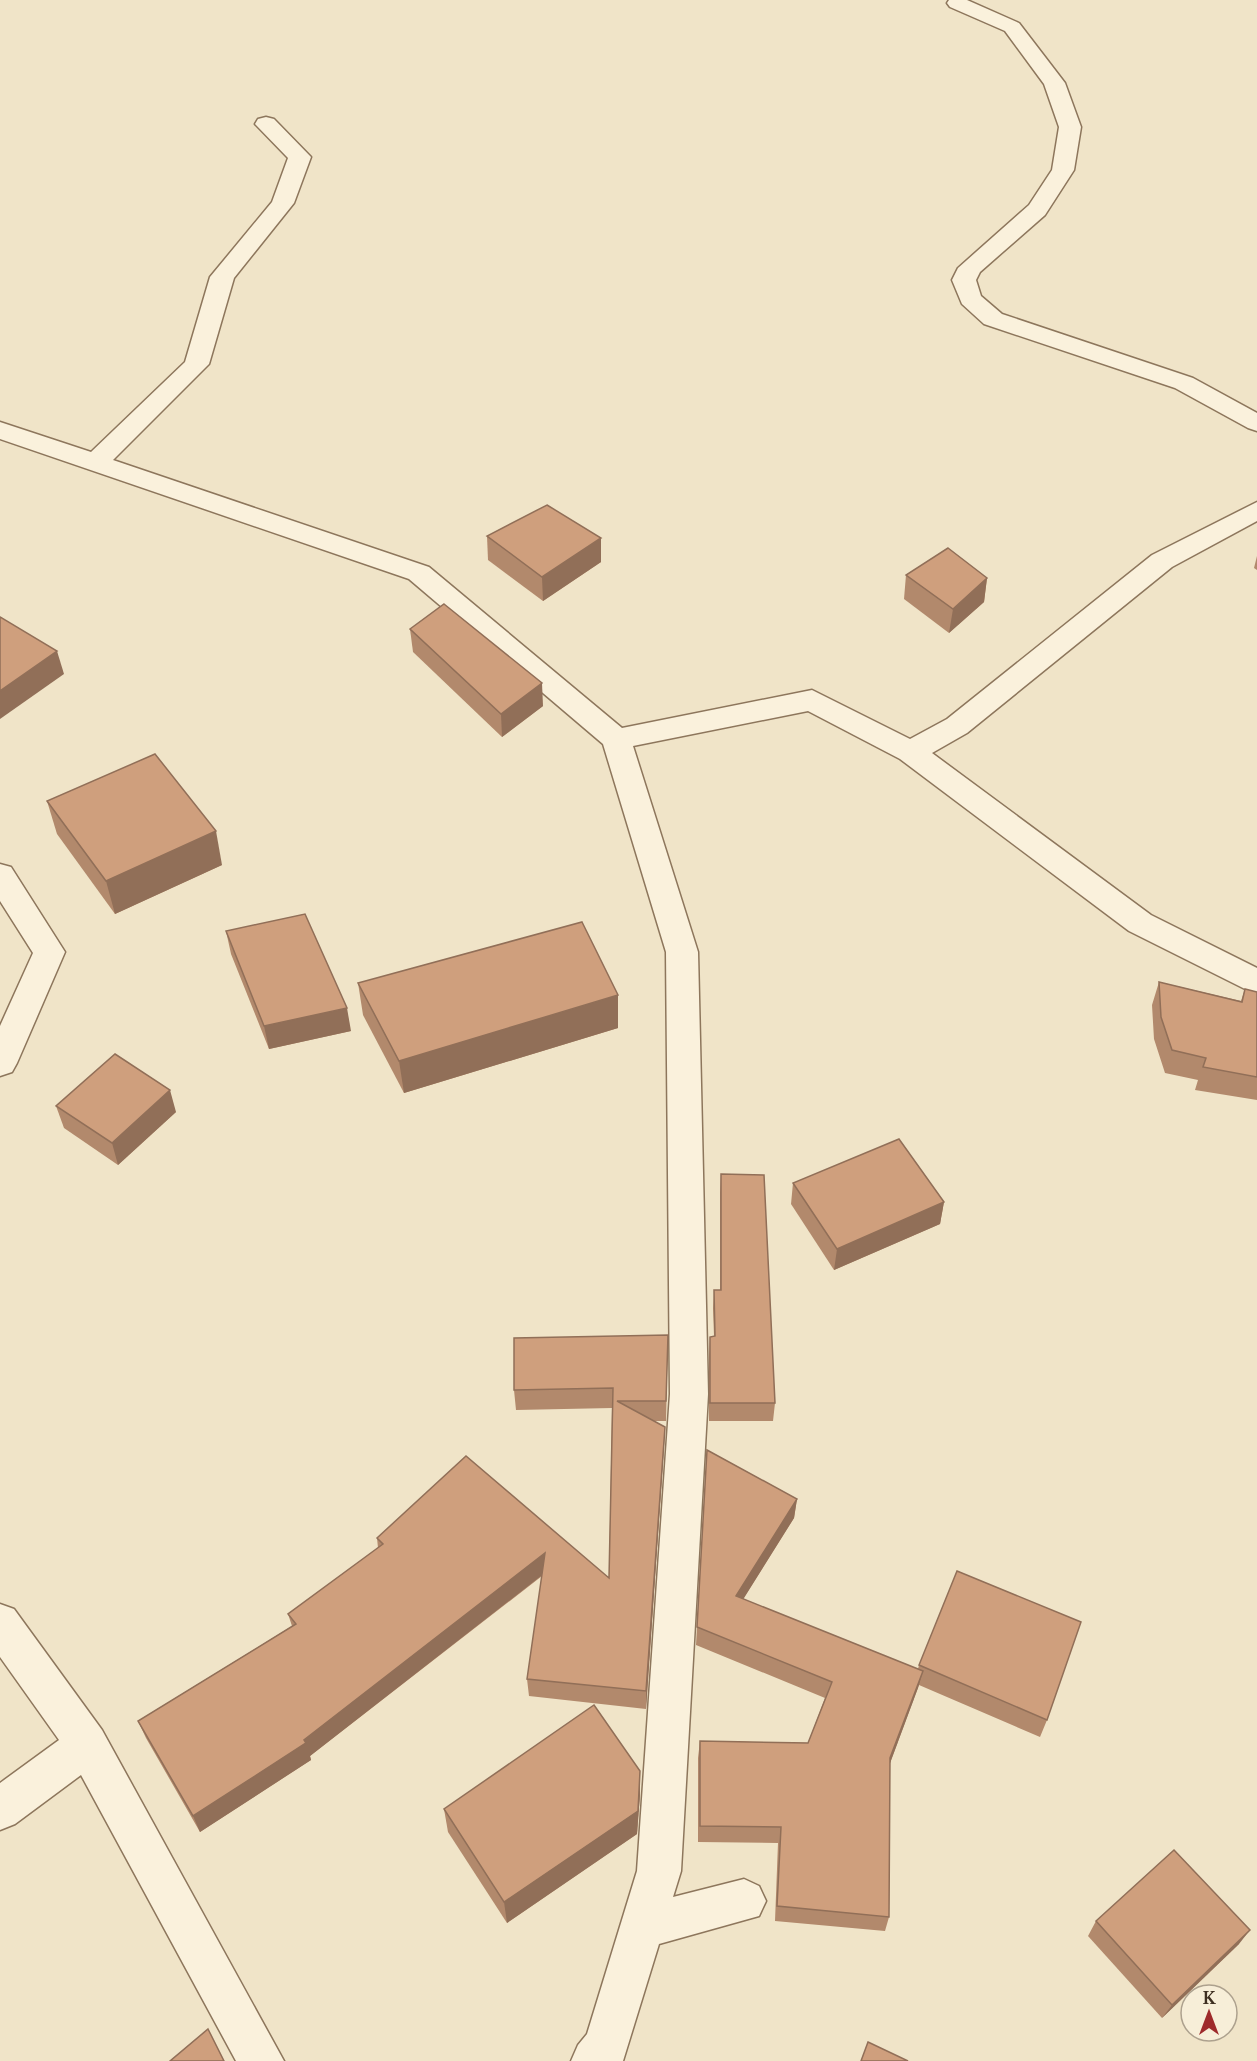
<svg xmlns="http://www.w3.org/2000/svg" width="1257" height="2061" font-family="'Libre Baskerville',serif">
	<style>
		.lines { fill: none; stroke-linecap: round; stroke-linejoin: round }
		.minor-casing { stroke: #8d765c; stroke-width: 3 }
		.minor { fill: #faf1dc; fill-rule: evenodd }
		.wall { fill: #b2896c }
		.shaded-wall { fill: #916f58 }
		.building { fill: #cf9f7d; stroke: #916f58; stroke-width: 1.5 }
	</style>
	<rect width="100%" height="100%" fill="#f0e4c8"/>
	<g class="lines">
		<g class="minor-casing">
			<g id="minor">
				<polygon points="949,0 967,0 1019,23 1065,83 1081,127 1074,170 1045,215 980,272 976,280 981,296 1002,314 1193,378 1257,413 1257,431 1248,428 1175,388 984,324 962,304 952,280 958,268 1029,205 1052,170 1059,127 1044,84 1005,31 950,7 947,3"/>
				<polygon points="266,117 274,119 311,157 294,203 234,278 209,364 113,460 429,567 622,728 812,690 910,739 947,719 1152,555 1257,502 1257,521 1172,567 967,733 932,753 1151,915 1257,968 1257,995 1129,931 900,759 808,711 633,746 698,952 708,1394 681,1871 673,1897 744,1879 759,1886 766,1901 759,1916 659,1944 623,2061 571,2061 578,2045 587,2034 637,1871 670,1394 666,952 603,744 409,579 0,439 0,422 91,452 185,362 210,277 272,202 288,158 255,124 258,119"/>
				<polygon points="0,864 11,867 65,952 17,1063 12,1072 0,1076 0,1026 33,953 0,901"/>
				<polygon points="0,1604 14,1609 102,1730 284,2061 236,2061 81,1775 15,1824 0,1830 0,1783 59,1740 0,1657"/>
			</g>
		</g>
		<use href="#minor" class="minor"/>
	</g>
	<g class="wall">
		<polygon points="487,536 601,562 543,601 488,560"/>
		<polygon points="1257,556 1257,570 1254,568"/>
		<polygon points="906,575 987,578 984,602 949,633 904,599"/>
		<polygon points="410,629 543,706 502,737 413,652"/>
		<polygon points="47,801 222,865 115,914 57,834"/>
		<polygon points="226,931 351,1031 269,1049 231,954"/>
		<polygon points="1159,982 1241,1001 1245,989 1257,992 1257,1100 1195,1090 1198,1080 1165,1073 1154,1039 1152,1005"/>
		<polygon points="358,983 618,1028 404,1093 363,1015"/>
		<polygon points="56,1106 176,1112 118,1165 64,1128"/>
		<polygon points="721,1174 775,1403 773,1421 709,1421 709,1355 710,1337 714,1336 713,1308 714,1290 720,1290 720,1193"/>
		<polygon points="793,1183 944,1202 940,1224 834,1270 791,1204"/>
		<polygon points="668,1335 666,1421 654,1421 665,1427 664,1446 646,1709 529,1696 527,1679 542,1576 310,1756 311,1760 200,1832 146,1738 138,1721 292,1626 288,1614 378,1548 377,1538 609,1578 612,1408 516,1410 514,1390"/>
		<polygon points="707,1450 797,1499 794,1518 743,1599 918,1669 919,1665 1047,1720 1040,1737 919,1685 890,1763 889,1917 885,1931 775,1921 778,1843 698,1842 698,1758 700,1741 808,1743 825,1698 696,1645"/>
		<polygon points="640,1771 640,1794 637,1834 507,1923 448,1832 444,1809"/>
		<polygon points="1096,1921 1239,1944 1162,2018 1088,1936"/>
	</g>
	<g class="shaded-wall">
		<polygon points="601,538 601,562 543,601 542,577"/>
		<polygon points="987,578 984,602 949,633 953,609"/>
		<polygon points="57,651 64,674 0,719 0,691"/>
		<polygon points="542,683 543,706 502,737 501,714"/>
		<polygon points="216,831 222,865 115,914 106,881"/>
		<polygon points="618,995 618,1028 404,1093 399,1061"/>
		<polygon points="347,1008 351,1031 269,1049 264,1026"/>
		<polygon points="170,1090 176,1112 118,1165 112,1143"/>
		<polygon points="944,1202 940,1224 834,1270 837,1249"/>
		<polygon points="665,1427 664,1446 646,1709 646,1691"/>
		<polygon points="797,1499 794,1518 734,1614 736,1596"/>
		<polygon points="545,1553 546,1572 310,1756 311,1760 200,1832 193,1816"/>
		<polygon points="923,1671 918,1688 886,1774 890,1758"/>
		<polygon points="640,1771 640,1794 637,1834 507,1923 504,1902"/>
		<polygon points="1250,1930 1239,1944 1162,2018 1172,2005"/>
	</g>
	<g class="building">
		<polygon points="547,505 601,538 542,577 487,536"/>
		<polygon points="948,548 987,578 953,609 906,575"/>
		<polygon points="444,604 542,683 501,714 410,629"/>
		<polygon points="0,617 57,651 0,691"/>
		<polygon points="155,754 216,831 106,881 47,801"/>
		<polygon points="305,914 347,1008 264,1026 226,931"/>
		<polygon points="582,922 618,995 399,1061 358,983"/>
		<polygon points="1159,982 1242,1002 1245,989 1257,992 1257,1077 1203,1067 1206,1058 1172,1050 1161,1017"/>
		<polygon points="115,1054 170,1090 112,1143 56,1106"/>
		<polygon points="899,1139 944,1202 837,1249 793,1183"/>
		<polygon points="721,1174 764,1175 775,1403 710,1403 710,1337 715,1336 714,1290 721,1290"/>
		<polygon points="668,1335 666,1401 617,1401 665,1427 646,1691 527,1679 545,1553 304,1740 306,1743 193,1816 138,1721 296,1624 288,1614 383,1544 377,1538 466,1456 609,1578 613,1388 514,1390 514,1338"/>
		<polygon points="707,1450 797,1499 736,1596 923,1671 890,1758 889,1917 777,1906 781,1827 700,1826 700,1741 808,1743 832,1682 697,1627"/>
		<polygon points="957,1571 1081,1622 1047,1720 919,1665"/>
		<polygon points="594,1705 640,1771 638,1811 504,1902 444,1809"/>
		<polygon points="1174,1850 1250,1930 1172,2005 1096,1921"/>
		<polygon points="208,2029 224,2061 170,2061"/>
		<polygon points="868,2042 908,2061 861,2061"/>
	</g>
	<g transform="translate(1209 2013)"><circle r="28" fill="#f7eed8" stroke="#ada18e" stroke-width="1.5"/>
	<path d="M0-4.5L10 22L0 15L-10 22Z" fill="#9e2a2b"/>
	<text y="-9" font-size="16" font-weight="bold" text-anchor="middle" fill="#3d2e20">K</text>
	</g>
</svg>
